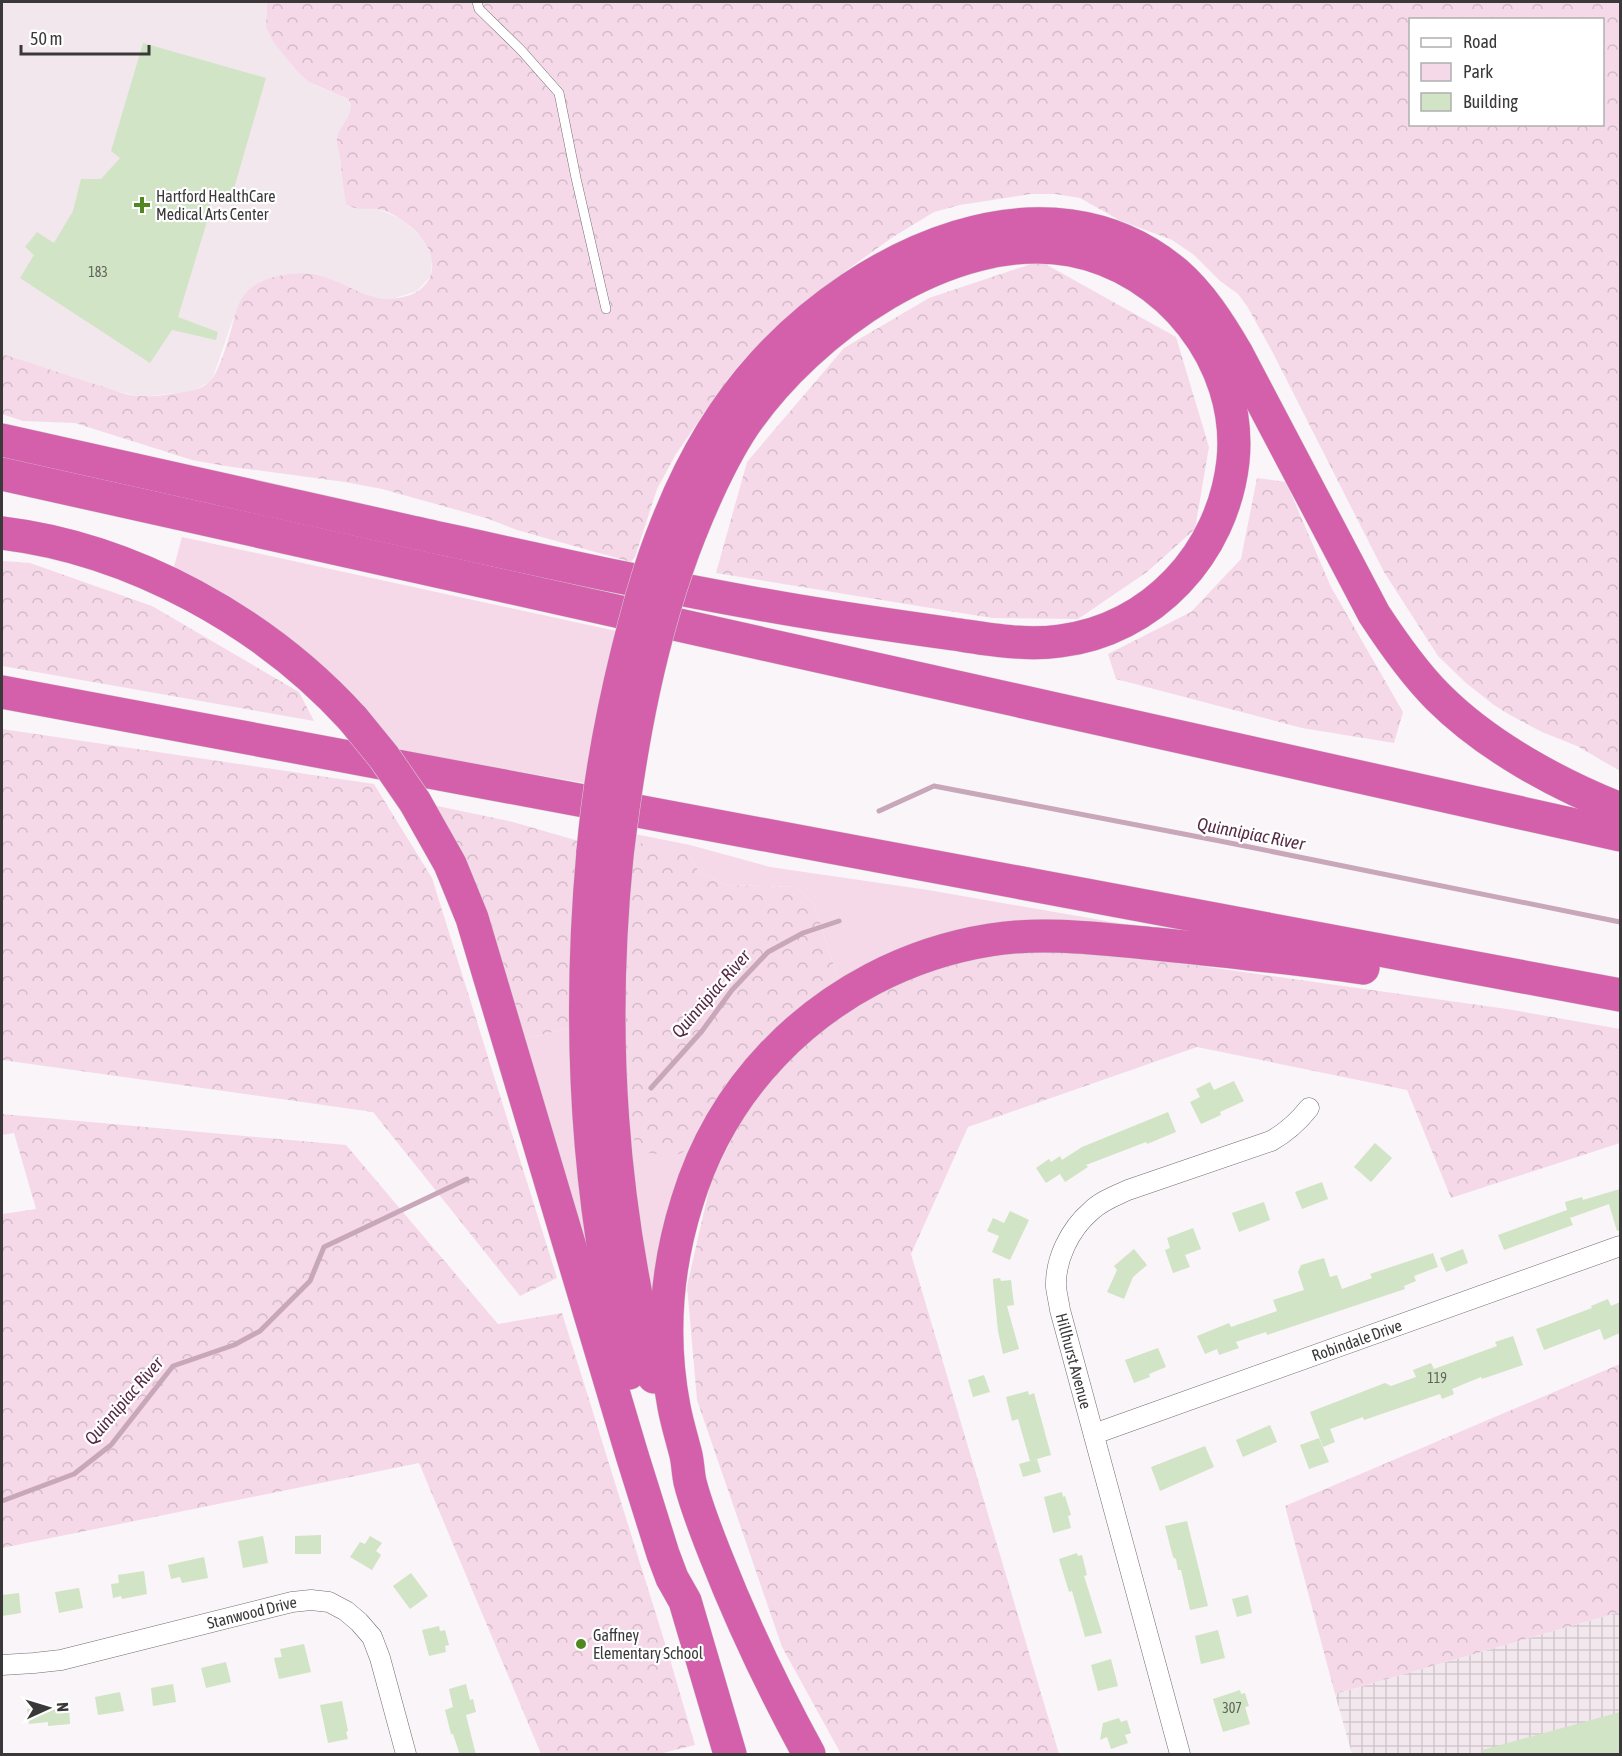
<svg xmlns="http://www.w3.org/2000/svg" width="1622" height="1756" font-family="'Asap Condensed',sans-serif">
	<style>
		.built { fill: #f3e7ee }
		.industrial { fill: url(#industrial-grid) }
		.green { fill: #f5d9e8 }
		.forest { fill: url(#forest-crowns); fill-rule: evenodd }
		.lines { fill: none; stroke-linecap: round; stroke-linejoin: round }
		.stream { stroke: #c7a7b9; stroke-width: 5 }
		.building { fill: #d1e4c5 }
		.lane-casing { stroke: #716c6f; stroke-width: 10 }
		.street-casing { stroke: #716c6f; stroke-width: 21 }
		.highway-casing { stroke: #d4d3d3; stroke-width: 34 }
		.lane { stroke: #fff; stroke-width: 9 }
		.street { stroke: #fff; stroke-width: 20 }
		.highway { stroke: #d460ab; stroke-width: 33 }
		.highway-bridge-casing { stroke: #d4d3d3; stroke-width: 34; stroke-linecap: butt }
		.highway-bridge { stroke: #d460ab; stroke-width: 33 }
		.poi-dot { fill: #51871f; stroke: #fff; stroke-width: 2 }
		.labels { text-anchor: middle; stroke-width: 4.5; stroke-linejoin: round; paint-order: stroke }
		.number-label { font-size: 14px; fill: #60635c }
		.poi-label { font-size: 16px; fill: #3a3839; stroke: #fff; text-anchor: start }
		.street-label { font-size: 16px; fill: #3a3839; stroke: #fff }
		.water-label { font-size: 18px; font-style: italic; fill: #572b46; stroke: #fff }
	</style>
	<defs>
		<pattern id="industrial-grid" width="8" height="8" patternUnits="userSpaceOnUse" patternTransform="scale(1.5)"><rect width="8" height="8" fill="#f3e7ee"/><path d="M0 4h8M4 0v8" fill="none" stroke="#d1c7cd"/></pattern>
		<pattern id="forest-crowns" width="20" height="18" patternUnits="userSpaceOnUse" patternTransform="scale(1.5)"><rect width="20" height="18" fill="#f5d9e8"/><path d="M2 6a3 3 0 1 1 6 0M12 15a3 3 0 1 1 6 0" fill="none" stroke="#d3bbc8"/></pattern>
	</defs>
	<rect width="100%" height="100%" fill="#faf5f8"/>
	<polygon class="built" points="2,2 267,2 266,27 315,85 348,99 351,110 342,129 378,209 401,219 426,241 432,262 431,276 417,291 392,299 370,297 344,285 233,319 212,380 194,391 142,397 115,391 2,355"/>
	<polygon class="industrial" points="1620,1612 1620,1754 1352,1754 1335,1694"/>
	<g class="green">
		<polygon points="182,537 621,632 590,784 390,749 172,574"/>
		<polygon points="630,833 690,845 770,867 928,890 1141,927 1053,925 839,982 814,904 797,887 726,885 700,873 686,852 629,842"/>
		<polygon points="570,1028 577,1167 603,1304 523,1039"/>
		<polygon points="624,1130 693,1148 655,1291 648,1292"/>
	</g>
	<g class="forest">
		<path d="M267,2H1620V771L1577,746L1542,732L1510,715L1494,705L1466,683L1438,656L1384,572L1274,355L1247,306L1238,294L1220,281L1194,255L1172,240L1119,220L1080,198L1055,194H1031L960,205L934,212L893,237L851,267L793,313L741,363L727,380L676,454L657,489L635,557L631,562L517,530L486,518L382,489L345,482L225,466L192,460L75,423L23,421L2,414V354C35,364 68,376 101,386C114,390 127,396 140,396C153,397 165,395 177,393C188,391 201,391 210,381C219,373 228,340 232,327C238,302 242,289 267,279C282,274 301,272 317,275C349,282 368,305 403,297C411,295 417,293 423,287C433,277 434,267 430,254C426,239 414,229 402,220C395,215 385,210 377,209C365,208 357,211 346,204C343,188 342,173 340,157C339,151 336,144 337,138C339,124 357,114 348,99L309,82L299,73L274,43L266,27ZM1410,20H1602V124H1410Z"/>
		<polygon points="1040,261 1176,337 1209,447 1195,529 1147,572 1078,619 992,618 716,573 747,462 844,348 929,298"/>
		<polygon points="1257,478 1286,482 1331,587 1403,712 1394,743 1302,728 1116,679 1108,654 1191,612 1241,559"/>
		<polygon points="2,561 30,563 152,606 299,692 314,721 2,666"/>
		<polygon points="2,729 374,784 432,878 557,1278 520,1296 373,1112 2,1060"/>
		<polygon points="428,804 513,822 582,842 570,1028 523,1039"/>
		<polygon points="629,842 672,847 686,852 700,873 726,885 797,887 814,904 839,982 693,1148 674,1156 648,1153 624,1130 621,1061"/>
		<polygon points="1058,946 1507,1009 1620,1029 1620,1143 1451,1198 1407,1090 1197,1047 968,1127 911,1254 1059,1754 841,1754 782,1647 697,1400 687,1286 711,1181 760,1082 845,1008 899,982 958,962"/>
		<polygon points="2,1114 346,1145 498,1324 562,1313 669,1656 695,1745 659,1754 541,1754 419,1463 2,1548 2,1214 36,1209 14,1133 2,1135"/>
		<polygon points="1620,1364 1620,1612 1335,1694 1285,1506"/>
	</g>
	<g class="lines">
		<g class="stream">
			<polyline points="879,811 934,786 1220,841 1620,922"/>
			<polyline points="651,1088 702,1031 732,990 768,952 803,933 839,921"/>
			<polyline points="2,1501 74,1474 111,1445 173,1366 234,1345 260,1331 310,1281 324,1247 467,1179"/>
		</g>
	</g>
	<g class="building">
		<polygon points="143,43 266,78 231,199 215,193 207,212 209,215 178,317 218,332 216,340 172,330 150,363 20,278 34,255 25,247 37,232 54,243 73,211 81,179 101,179 120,158 111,151"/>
		<polygon points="1234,1081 1244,1101 1220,1112 1221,1115 1201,1124 1190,1102 1200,1097 1196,1089 1210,1082 1214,1090"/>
		<polygon points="1168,1112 1176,1132 1147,1144 1146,1142 1086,1165 1088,1167 1065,1182 1060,1174 1046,1183 1036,1168 1049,1159 1051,1162 1060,1156 1062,1160 1082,1147"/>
		<polygon points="1375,1143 1392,1158 1371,1182 1354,1167"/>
		<polygon points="1322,1182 1328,1199 1302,1209 1295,1192"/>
		<polygon points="1620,1189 1620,1230 1617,1231 1609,1204 1570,1218 1573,1225 1504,1250 1498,1235 1567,1210 1565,1202 1582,1197 1583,1200"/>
		<polygon points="1264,1202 1270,1220 1239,1232 1232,1213"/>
		<polygon points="1010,1211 1029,1220 1010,1260 992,1252 999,1236 987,1231 993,1218 1004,1223"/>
		<polygon points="1193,1228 1201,1249 1185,1255 1190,1267 1173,1273 1165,1250 1170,1248 1167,1238"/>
		<polygon points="1134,1249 1147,1265 1133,1277 1124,1299 1107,1292 1117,1270 1114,1266"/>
		<polygon points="1463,1249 1468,1263 1446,1272 1440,1258"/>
		<polygon points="1433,1253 1438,1267 1414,1276 1416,1281 1404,1286 1405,1289 1267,1335 1266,1332 1236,1342 1239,1348 1219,1355 1217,1349 1205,1354 1197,1336 1229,1323 1231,1327 1277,1311 1273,1300 1304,1290 1298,1272 1301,1265 1324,1258 1330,1277 1337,1275 1342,1289 1372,1278 1370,1274"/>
		<polygon points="1000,1278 1001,1281 1011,1280 1014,1305 1007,1306 1019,1349 1003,1354 998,1331 993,1282 993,1279"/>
		<polygon points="1608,1299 1611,1306 1620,1302 1620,1333 1604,1340 1600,1329 1544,1350 1536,1329 1592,1308 1591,1306"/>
		<polygon points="1513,1336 1523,1365 1482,1379 1481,1377 1452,1389 1454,1394 1442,1399 1440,1394 1364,1420 1363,1417 1330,1429 1335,1442 1323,1447 1310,1412 1385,1383 1391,1386 1416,1377 1413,1370 1431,1363 1434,1369 1497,1346 1495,1342"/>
		<polygon points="1158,1348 1166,1367 1149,1374 1150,1377 1134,1383 1125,1360"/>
		<polygon points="984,1375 990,1392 973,1397 968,1380"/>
		<polygon points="1028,1391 1029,1395 1034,1393 1051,1455 1030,1461 1018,1419 1012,1421 1006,1397"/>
		<polygon points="1270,1425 1277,1442 1243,1457 1236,1440"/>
		<polygon points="1319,1438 1329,1462 1309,1469 1300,1445"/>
		<polygon points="1205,1446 1214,1467 1160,1491 1151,1467"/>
		<polygon points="1037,1459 1041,1472 1023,1477 1019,1464"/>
		<polygon points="1062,1492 1063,1497 1065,1496 1071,1515 1068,1516 1071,1528 1053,1533 1044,1497"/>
		<polygon points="1187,1521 1208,1606 1190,1610 1181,1570 1178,1570 1176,1559 1173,1557 1165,1526"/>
		<polygon points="321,1535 321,1554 295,1554 295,1536"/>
		<polygon points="263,1536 268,1563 243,1568 238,1541"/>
		<polygon points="370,1536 382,1543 376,1551 381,1555 372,1570 350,1557 360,1542 365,1544"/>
		<polygon points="1077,1553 1078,1556 1082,1555 1087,1575 1084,1576 1102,1633 1085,1637 1072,1591 1069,1592 1059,1559"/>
		<polygon points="204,1557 208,1578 182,1583 180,1577 171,1579 168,1565"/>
		<polygon points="144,1571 147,1594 122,1599 121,1596 113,1598 111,1584 119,1583 118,1575"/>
		<polygon points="411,1573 428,1596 410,1609 393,1586"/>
		<polygon points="79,1588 83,1608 59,1613 55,1592"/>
		<polygon points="19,1593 21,1613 2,1616 2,1595"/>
		<polygon points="1248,1595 1252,1613 1237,1617 1232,1599"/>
		<polygon points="439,1626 440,1631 445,1630 449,1645 445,1646 446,1652 429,1656 422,1630"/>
		<polygon points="1218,1630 1225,1658 1201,1664 1195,1636"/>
		<polygon points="304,1644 311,1672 279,1679 274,1658 282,1657 280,1649"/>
		<polygon points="1111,1659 1118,1686 1098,1691 1091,1665"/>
		<polygon points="226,1662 231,1682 206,1688 201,1668"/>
		<polygon points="173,1684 176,1702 153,1706 151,1688"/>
		<polygon points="466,1684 470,1700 473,1699 476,1712 466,1715 476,1755 460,1755 453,1734 451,1734 445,1710 453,1707 449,1689"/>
		<polygon points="1240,1690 1241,1694 1245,1693 1249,1706 1245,1707 1250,1724 1223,1732 1213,1699"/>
		<polygon points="120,1692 124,1711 98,1715 95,1697"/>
		<polygon points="342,1701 348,1731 346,1732 348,1739 328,1743 320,1705"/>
		<polygon points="69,1705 70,1724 48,1726 48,1722 29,1724 27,1709"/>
		<polygon points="1620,1712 1620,1755 1483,1755 1482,1750"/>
		<polygon points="1119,1718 1121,1722 1127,1720 1131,1733 1125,1735 1128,1743 1111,1749 1107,1737 1100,1740 1103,1723"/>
	</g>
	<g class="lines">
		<g class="lane-casing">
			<polyline id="lane" points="477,2 479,9 521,50 559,93 576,178 606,309"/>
		</g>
		<g class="street-casing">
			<g id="street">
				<path id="s1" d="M1094,1434L1620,1246"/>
				<path id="s2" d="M2,1665L34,1663L61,1660L292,1602L311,1600L329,1602L346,1611L359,1622L372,1637L380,1658L406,1754"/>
				<path d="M1180,1754L1060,1310C1059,1303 1057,1295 1056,1287C1055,1259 1070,1229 1091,1211C1101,1201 1115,1196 1128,1190L1271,1141C1287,1132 1298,1122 1309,1108"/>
			</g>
		</g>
		<g class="highway-casing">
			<g id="highway">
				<path d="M2,440C138,471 275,501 412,532C535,559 658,587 782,608C839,618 896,626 953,634C988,639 1024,646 1060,641C1152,630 1223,553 1233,461C1243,361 1167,268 1071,250C950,228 809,330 744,425C722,458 706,494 691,531"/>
				<polyline points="2,474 1620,835"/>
				<path d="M666,526C689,467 720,411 763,364C861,255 1046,164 1176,273C1201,295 1219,323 1236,352L1374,614C1393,643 1413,672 1438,697C1487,746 1557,784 1620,809"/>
				<path d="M2,533C133,549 265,622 353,719"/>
				<polyline points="2,692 1620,995"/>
				<polyline points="415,802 450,864 472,918 632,1455 663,1554 672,1578 685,1601 730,1754"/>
				<path d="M593,851C577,1026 586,1202 629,1373"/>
				<path d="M617,856C599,1036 611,1202 654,1377"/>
				<path d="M809,1754C774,1690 742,1623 715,1554C706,1531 696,1506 690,1482C688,1473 688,1464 686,1455C682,1439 677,1423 674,1407C661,1339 666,1269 687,1202C704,1146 733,1096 773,1054C831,993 908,953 990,940C1045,931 1101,939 1156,944C1225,951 1294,958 1363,968"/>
			</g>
		</g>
		<use href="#lane" class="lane"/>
		<use href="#street" class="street"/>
		<use href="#highway" class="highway"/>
		<g class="highway-bridge-casing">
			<g id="highway-bridge">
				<polyline points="353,719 384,757 415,802"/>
				<path d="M593,851C599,784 611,718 627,653C638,610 649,567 666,526"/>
				<path d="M617,856C630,746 650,634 691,531"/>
			</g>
		</g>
		<use href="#highway-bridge" class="highway-bridge"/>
	</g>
	<g class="poi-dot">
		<path d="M139 196h6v6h6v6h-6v6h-6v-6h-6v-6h6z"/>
		<circle cx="581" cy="1644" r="6"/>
	</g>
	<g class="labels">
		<g class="number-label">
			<text x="98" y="277">183</text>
			<text x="1437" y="1383">119</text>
			<text x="1232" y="1713">307</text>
		</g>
		<g class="poi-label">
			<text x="156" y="202">Hartford HealthCare<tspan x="156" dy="18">Medical Arts Center</tspan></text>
			<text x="593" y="1641">Gaffney<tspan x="593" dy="18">Elementary School</tspan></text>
		</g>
		<g class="street-label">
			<text dy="6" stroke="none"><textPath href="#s1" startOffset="279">Robindale Drive</textPath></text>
			<text transform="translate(1074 1361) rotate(75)" y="6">Hillhurst Avenue</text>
			<text dy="6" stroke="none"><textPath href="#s2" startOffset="256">Stanwood Drive</textPath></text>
		</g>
		<g class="water-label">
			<text transform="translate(1251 834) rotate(11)" y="6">Quinnipiac River</text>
			<text transform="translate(711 994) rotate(-49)" y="6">Quinnipiac River</text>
			<text transform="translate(124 1401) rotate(-49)" y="6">Quinnipiac River</text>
		</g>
	</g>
	<rect width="1622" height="1756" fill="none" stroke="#3a3839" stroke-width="6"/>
	<rect x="1409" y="18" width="195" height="108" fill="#ffffff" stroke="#b0afb0" stroke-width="1.5"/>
	<rect x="1421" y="38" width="30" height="9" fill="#ffffff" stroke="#b0afb0" stroke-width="1.5"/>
	<text x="1463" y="48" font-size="18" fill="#3a3839">Road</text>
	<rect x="1421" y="63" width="30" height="18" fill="#f5d9e8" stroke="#b0afb0" stroke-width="1.5"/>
	<text x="1463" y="78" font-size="18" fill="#3a3839">Park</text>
	<rect x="1421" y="93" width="30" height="18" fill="#d1e4c5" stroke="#b0afb0" stroke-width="1.5"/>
	<text x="1463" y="108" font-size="18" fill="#3a3839">Building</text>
	<g transform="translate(48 1708) rotate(86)" stroke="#ffffff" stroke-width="4.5" paint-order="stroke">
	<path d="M0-4.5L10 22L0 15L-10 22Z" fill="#3a3839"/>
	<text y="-9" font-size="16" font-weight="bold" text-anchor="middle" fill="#3a3839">N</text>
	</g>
	<path d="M21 45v9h128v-9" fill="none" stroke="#3a3839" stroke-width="3"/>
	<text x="30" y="45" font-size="18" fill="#3a3839" stroke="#ffffff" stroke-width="4.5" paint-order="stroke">50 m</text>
</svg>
